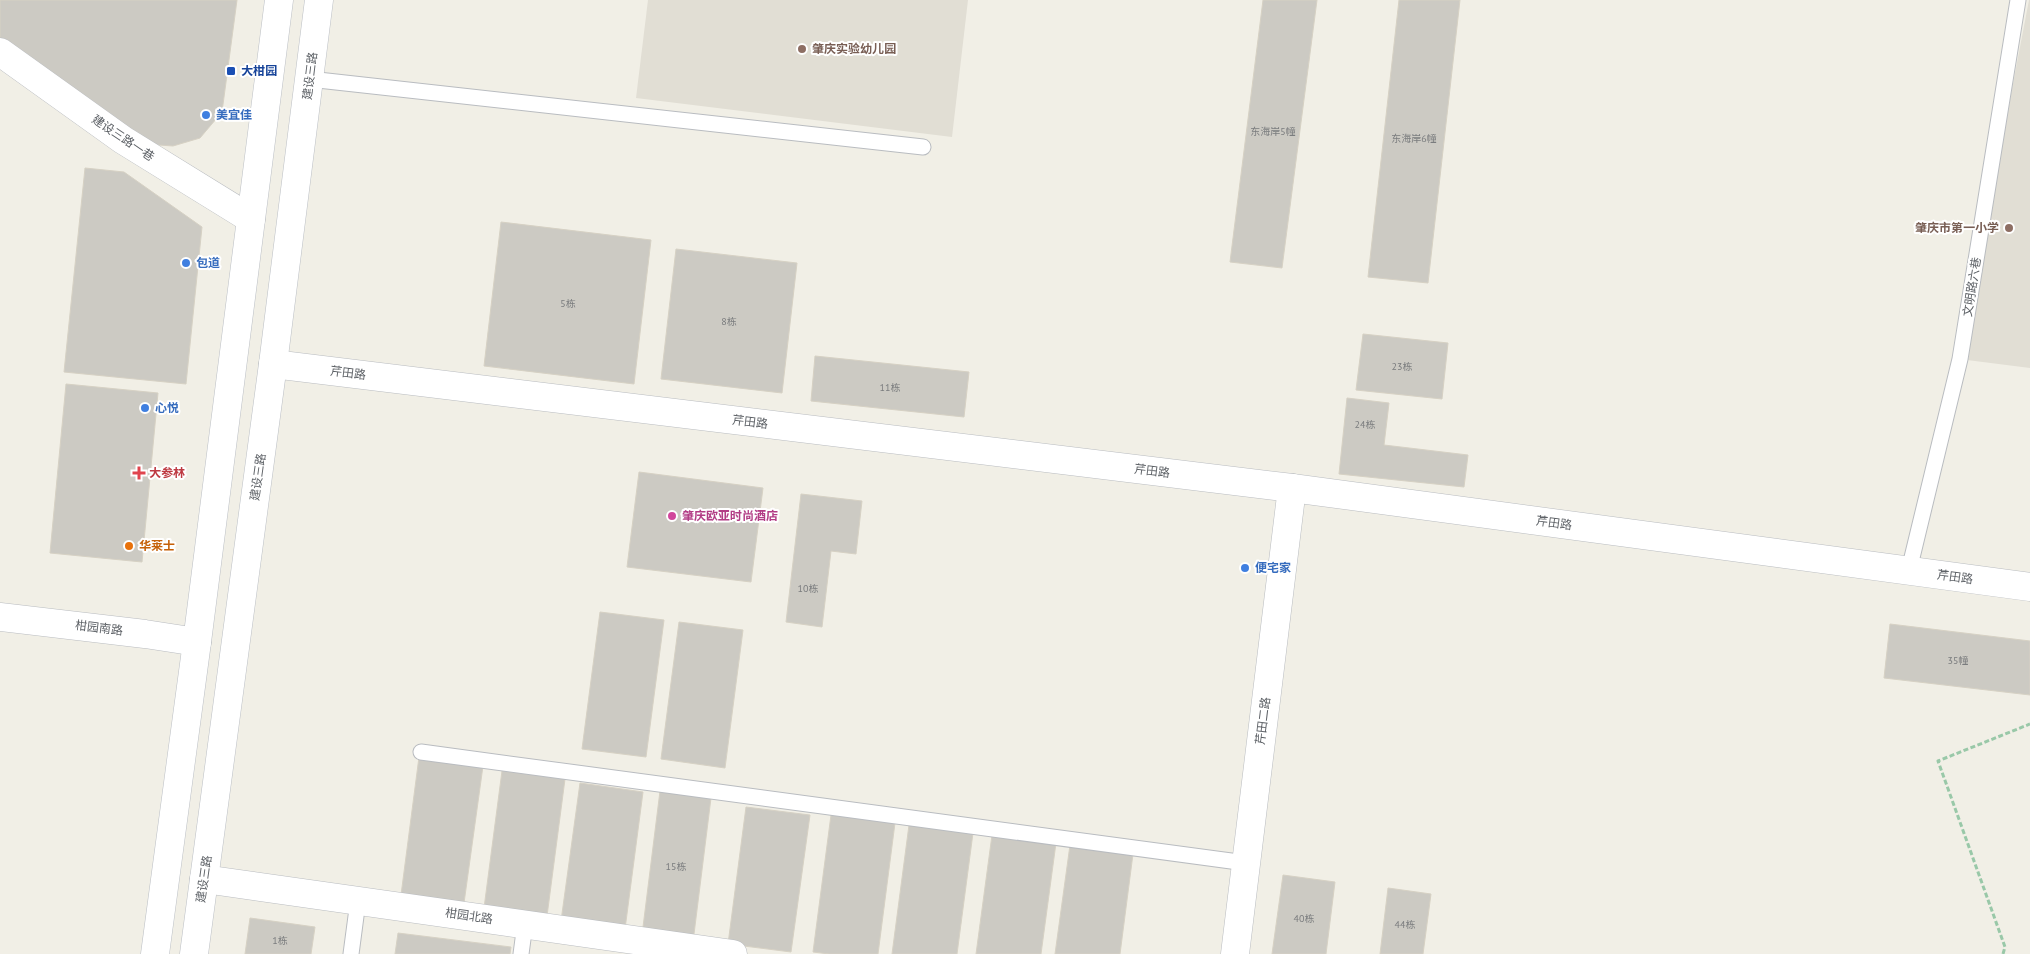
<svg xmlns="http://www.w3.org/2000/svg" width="2030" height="954" font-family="'PT Sans','Noto Sans SC',sans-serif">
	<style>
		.education { fill: #e1ded4 }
		.building { fill: #cccac3; stroke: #d6d1c4 }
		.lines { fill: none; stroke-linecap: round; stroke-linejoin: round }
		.lane-casing { stroke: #b9bcc0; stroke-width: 17 }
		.street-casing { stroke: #b9bcc0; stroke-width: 29 }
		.secondary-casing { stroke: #bbbfc5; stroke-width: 29 }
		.path { stroke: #99c8a8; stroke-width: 3; stroke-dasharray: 5 2.5; stroke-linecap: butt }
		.lane { stroke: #fff; stroke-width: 15 }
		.street { stroke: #fff; stroke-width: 28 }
		.secondary { stroke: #fff; stroke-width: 28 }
		.education-dot { fill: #8d6e63; stroke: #fff; stroke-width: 2 }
		.transit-dot { fill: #1a4fb4; stroke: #fff; stroke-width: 2 }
		.shop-dot { fill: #3f7fe0; stroke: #fff; stroke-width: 2 }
		.health-dot { fill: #e0444e; stroke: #fff; stroke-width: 2 }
		.hotel-dot { fill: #d1479c; stroke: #fff; stroke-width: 2 }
		.food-dot { fill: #e8710a; stroke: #fff; stroke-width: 2 }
		.labels { text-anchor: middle; stroke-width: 4; stroke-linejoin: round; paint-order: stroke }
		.number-label { font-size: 10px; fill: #7a7c7e }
		.education-label { font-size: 12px; font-weight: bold; fill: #785e54; stroke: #fff; text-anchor: start }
		.transit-label { font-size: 12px; font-weight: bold; fill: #164399; stroke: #fff; text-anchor: start }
		.street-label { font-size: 12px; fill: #5e6267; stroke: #fff }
		.shop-label { font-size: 12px; font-weight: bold; fill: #366cbe; stroke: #fff; text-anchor: start }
		.health-label { font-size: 12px; font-weight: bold; fill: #be3a42; stroke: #fff; text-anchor: start }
		.hotel-label { font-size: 12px; font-weight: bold; fill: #b23c85; stroke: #fff; text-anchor: start }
		.food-label { font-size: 12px; font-weight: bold; fill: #c56008; stroke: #fff; text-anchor: start }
	</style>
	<rect width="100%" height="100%" fill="#f1efe6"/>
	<g class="education">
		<polygon points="648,0 968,0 952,137 636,98"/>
		<polygon points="2029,0 2030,0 2030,368 1967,360 2011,94"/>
	</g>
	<g class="building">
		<polygon points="0,0 237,0 222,112 200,138 173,146 145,144 0,44"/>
		<polygon points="1263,0 1317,0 1282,268 1230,262"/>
		<polygon points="1399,0 1460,0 1428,283 1368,277"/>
		<polygon points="85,168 124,172 202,227 186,384 64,372"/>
		<polygon points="501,222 651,240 634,384 484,366"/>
		<polygon points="676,249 797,263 782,393 661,379"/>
		<polygon points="1363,334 1448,343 1442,399 1356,390"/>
		<polygon points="815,356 969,372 964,417 811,401"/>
		<polygon points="66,384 158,393 142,562 50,553"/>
		<polygon points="1347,398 1389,403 1384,445 1468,455 1464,487 1339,474"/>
		<polygon points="639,472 763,488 751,582 627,567"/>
		<polygon points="801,494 862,501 856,554 831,551 822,627 786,622"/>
		<polygon points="600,612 664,620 646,757 582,749"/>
		<polygon points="679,622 743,630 725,768 661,759"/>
		<polygon points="1890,624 2030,641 2030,695 1884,678"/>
		<polygon points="419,757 483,766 464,903 401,895"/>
		<polygon points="502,771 565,779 547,916 484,908"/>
		<polygon points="580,783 643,792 625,929 561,921"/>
		<polygon points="660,791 711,798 693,942 642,935"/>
		<polygon points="746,807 810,815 791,952 728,944"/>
		<polygon points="831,815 895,823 878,954 829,954 813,952"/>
		<polygon points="909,825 973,833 957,954 892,954"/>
		<polygon points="992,835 1056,843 1041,954 976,954"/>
		<polygon points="1070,845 1133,854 1120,954 1055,954"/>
		<polygon points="1283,875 1335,882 1326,954 1272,954"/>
		<polygon points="1388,888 1431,894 1423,954 1380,954"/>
		<polygon points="250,918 315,927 311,954 245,954"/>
		<polygon points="398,933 511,947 510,954 395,954"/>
	</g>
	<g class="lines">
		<g class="lane-casing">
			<g id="lane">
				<polyline points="309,79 923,147"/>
				<polyline points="1909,570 1960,359 2018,0"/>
				<polyline points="421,752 1246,863"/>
				<polyline points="351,954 358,901"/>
				<polyline points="521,954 525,924"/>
			</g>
		</g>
		<g class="street-casing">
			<g id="street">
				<polyline points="0,52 123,140 251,219"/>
				<polyline points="273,364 1292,488 2030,587"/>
				<polyline points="0,617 145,634 197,642"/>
				<polyline points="204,879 733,954"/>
				<polyline points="1235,954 1292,488"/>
			</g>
		</g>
		<g class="secondary-casing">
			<g id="secondary">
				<polyline points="155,954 197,642 279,0"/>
				<polyline points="194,954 273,364 319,0"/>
			</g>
		</g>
		<polyline class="path" points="2003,954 2005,947 1938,761 2030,724"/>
		<use href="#lane" class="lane"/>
		<use href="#street" class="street"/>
		<use href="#secondary" class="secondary"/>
	</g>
	<g class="education-dot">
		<circle cx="802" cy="49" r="5"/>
		<circle cx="2009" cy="228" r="5"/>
	</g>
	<rect class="transit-dot" x="226" y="66" width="10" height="10" rx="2.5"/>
	<g class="shop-dot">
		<circle cx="206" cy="115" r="5"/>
		<circle cx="186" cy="263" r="5"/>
		<circle cx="145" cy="408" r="5"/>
		<circle cx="1245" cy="568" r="5"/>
	</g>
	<path class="health-dot" d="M136.5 465.5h5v5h5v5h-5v5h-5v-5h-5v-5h5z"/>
	<circle class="hotel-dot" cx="672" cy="516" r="5"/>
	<circle class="food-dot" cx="129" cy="546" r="5"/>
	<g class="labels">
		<g class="number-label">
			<text x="1273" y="135">东海岸5幢</text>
			<text x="1414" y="142">东海岸6幢</text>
			<text x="568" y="307">5栋</text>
			<text x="729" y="325">8栋</text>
			<text x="1402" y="370">23栋</text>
			<text x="890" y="391">11栋</text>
			<text x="1365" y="428">24栋</text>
			<text x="808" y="592">10栋</text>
			<text x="1958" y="664">35幢</text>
			<text x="676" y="870">15栋</text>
			<text x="1304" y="922">40栋</text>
			<text x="1405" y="928">44栋</text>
			<text x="280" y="944">1栋</text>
		</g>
		<g class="education-label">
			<text x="812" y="53">肇庆实验幼儿园</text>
			<text x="1999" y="232" text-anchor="end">肇庆市第一小学</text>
		</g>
		<g class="transit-label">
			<text x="241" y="75">大柑园</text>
		</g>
		<g class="street-label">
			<text transform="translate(310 76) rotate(-83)" y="4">建设三路</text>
			<text transform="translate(123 138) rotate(34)" y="4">建设三路一巷</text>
			<text transform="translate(1972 287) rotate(-81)" y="4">文明路六巷</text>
			<text transform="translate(348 373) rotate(7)" y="4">芹田路</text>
			<text transform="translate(750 422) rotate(7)" y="4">芹田路</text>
			<text transform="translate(1152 471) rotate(7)" y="4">芹田路</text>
			<text transform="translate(258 477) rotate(-82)" y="4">建设三路</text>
			<text transform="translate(1554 523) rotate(8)" y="4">芹田路</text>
			<text transform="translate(1955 577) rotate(8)" y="4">芹田路</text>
			<text transform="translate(99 628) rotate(7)" y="4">柑园南路</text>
			<text transform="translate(1263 721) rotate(-83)" y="4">芹田二路</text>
			<text transform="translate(204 879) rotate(-82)" y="4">建设三路</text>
			<text transform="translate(469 916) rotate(8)" y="4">柑园北路</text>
		</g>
		<g class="shop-label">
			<text x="216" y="119">美宜佳</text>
			<text x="196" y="267">包道</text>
			<text x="155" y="412">心悦</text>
			<text x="1255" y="572">便宅家</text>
		</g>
		<g class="health-label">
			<text x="149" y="477">大参林</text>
		</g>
		<g class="hotel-label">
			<text x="682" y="520">肇庆欧亚时尚酒店</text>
		</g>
		<g class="food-label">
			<text x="139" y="550">华莱士</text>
		</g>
	</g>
</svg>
